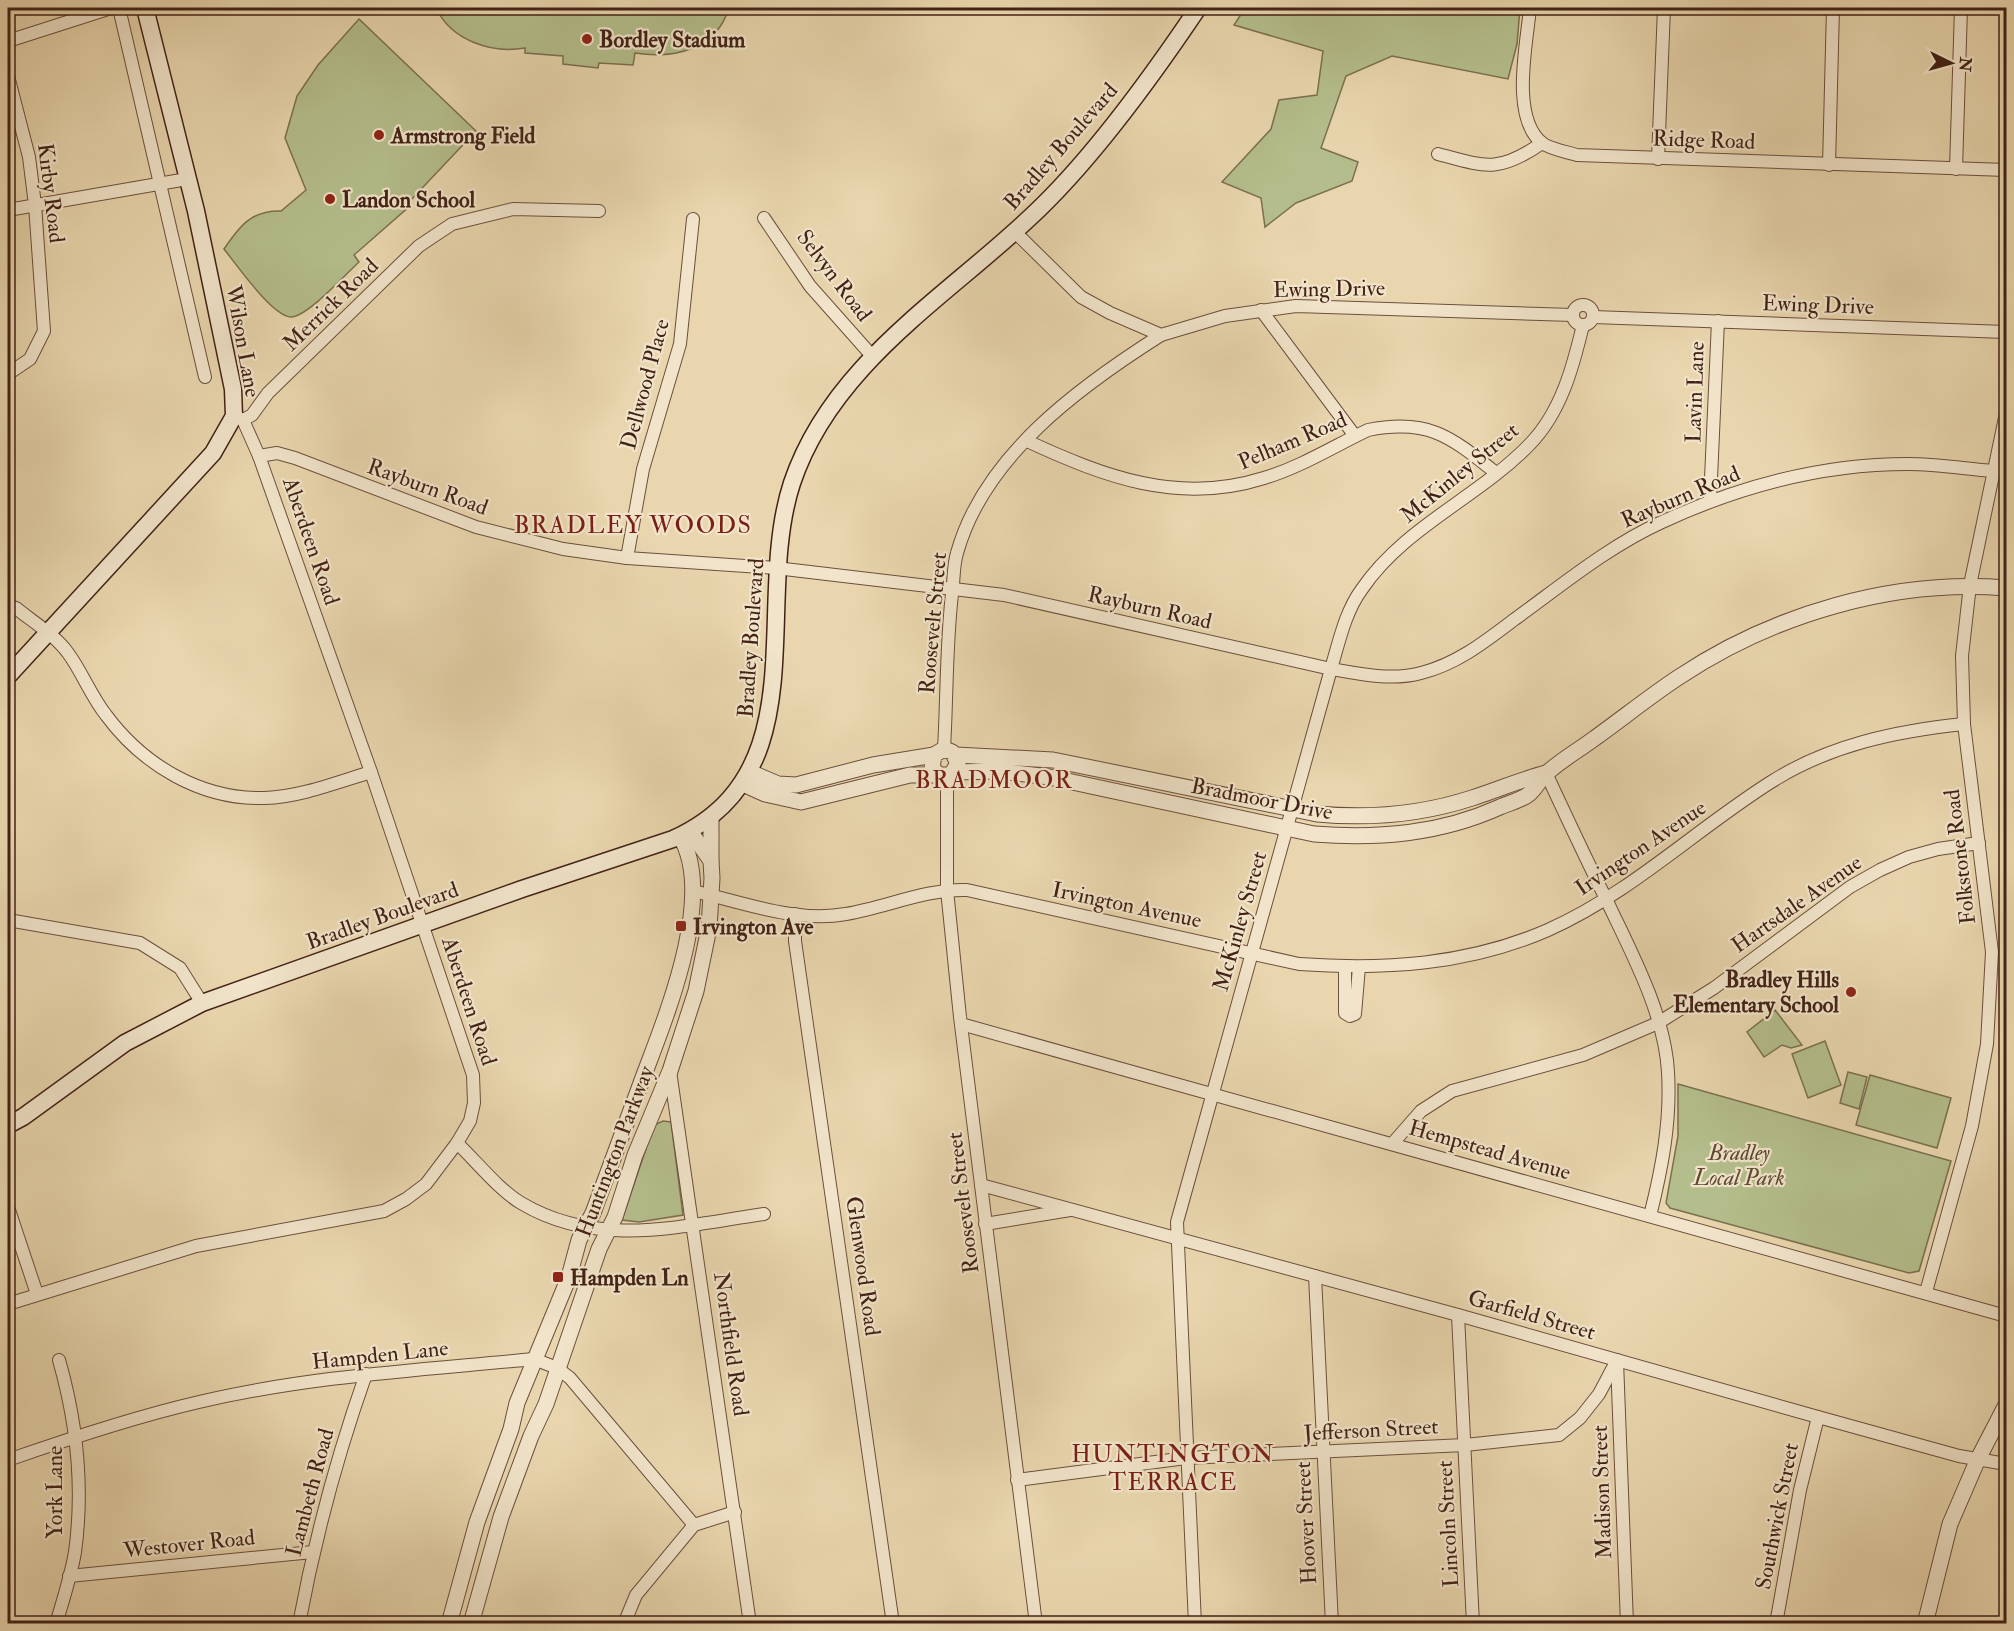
<svg xmlns="http://www.w3.org/2000/svg" width="2014" height="1631" font-family="'IM FELL Double Pica',serif">
	<style>
		.green { fill: #b4be8c; stroke: #7b7051; stroke-width: 1.5 }
		.lines { fill: none; stroke-linecap: round; stroke-linejoin: round }
		.minor-casing { stroke: #6c4f3c; stroke-width: 14 }
		.tertiary-casing { stroke: #6c4f3c; stroke-width: 17 }
		.secondary-casing { stroke: #422216; stroke-width: 19 }
		.minor { stroke: #f1e4ca; stroke-width: 12 }
		.tertiary { stroke: #f1e4ca; stroke-width: 15 }
		.secondary { stroke: #f1e4ca; stroke-width: 16 }
		.poi-dot { fill: #8f2418; stroke: #f1e4ca; stroke-width: 2 }
		.labels { text-anchor: middle; stroke-width: 4.5; stroke-linejoin: round; paint-order: stroke }
		.poi-label { font-size: 22px; font-weight: bold; fill: #422216; stroke: #f1e4ca; text-anchor: start }
		.street-label { font-size: 22px; fill: #422216; stroke: #f1e4ca }
		.park-label { font-size: 22px; font-style: italic; fill: #5e4934; stroke: #f1e4ca }
		.neighbourhood-label { font-size: 24px; letter-spacing: 1.5px; fill: #7a1f14; stroke: #f1e4ca }
	</style>
	<rect width="100%" height="100%" fill="#e9d6ae"/>
	<filter id="stains"><feTurbulence type="fractalNoise" baseFrequency=".00333" numOctaves="4"/><feColorMatrix values="0 0 0 0 .2 0 0 0 0 .09 0 0 0 0 .02 0 0 0 .5 -.17"/></filter>
	<radialGradient id="worn" r=".72"><stop offset=".6" stop-color="#630" stop-opacity="0"/><stop offset="1" stop-color="#630" stop-opacity=".3"/></radialGradient>
	<g class="green">
		<path d="M436,8H729C716,50 674,59 635,53L633,65L599,63L598,68L563,64V56L525,53V48C491,54 451,40 436,8Z"/>
		<polygon points="1245,8 1520,8 1517,44 1508,79 1392,56 1346,76 1321,148 1358,162 1352,181 1296,203 1265,227 1261,198 1222,182 1271,129 1279,100 1317,95 1323,51 1234,25"/>
		<path d="M359,19L476,131L409,202L411,205L354,255L359,262C346,274 307,317 291,317C272,316 237,265 224,249C239,227 251,210 281,211L306,190L285,138L297,96L318,65Z"/>
		<polygon points="1775,1010 1802,1045 1791,1048 1782,1045 1764,1057 1747,1032"/>
		<polygon points="1825,1041 1841,1085 1808,1098 1792,1054"/>
		<polygon points="1848,1072 1867,1077 1859,1109 1840,1103"/>
		<polygon points="1870,1075 1951,1098 1937,1148 1856,1125"/>
		<polygon points="1678,1084 1951,1161 1919,1271 1909,1273 1670,1208 1666,1203 1678,1136"/>
		<polygon points="663,1121 671,1122 683,1215 639,1222 622,1220 654,1125"/>
	</g>
	<g class="lines">
		<g class="minor-casing">
			<g id="minor">
				<polyline points="119,8 205,377"/>
				<path d="M1530,8C1527,43 1510,117 1542,143C1550,149 1567,152 1577,155L2006,170"/>
				<polyline points="8,41 111,8"/>
				<polyline points="8,76 29,157 35,205 44,331 30,359 8,374"/>
				<path d="M1438,154C1486,167 1499,173 1542,143"/>
				<polyline points="1658,159 1664,8"/>
				<polyline points="1829,165 1833,8"/>
				<polyline points="1956,169 1961,8"/>
				<polyline points="8,210 187,179"/>
				<polyline points="764,218 810,286 873,357"/>
				<polyline points="1015,232 1081,297 1110,313 1161,335 1225,316 1296,306 1573,315"/>
				<circle cx="1583" cy="315" r="10"/>
				<polyline points="1261,310 1355,436"/>
				<polyline points="1593,317 2006,332"/>
				<polyline points="243,420 252,415 268,393 419,246 452,224 513,209 599,211"/>
				<path d="M1027,441C1105,477 1179,505 1264,478C1301,467 1334,446 1368,430C1429,418 1451,437 1496,473"/>
				<path d="M259,456L277,453L295,458L476,527L563,549L627,558L776,568L1004,595L1331,669C1360,674 1392,681 1421,673C1457,664 1486,641 1515,619C1562,585 1609,546 1662,522C1740,486 1822,464 1908,464C1937,464 1966,469 1994,471"/>
				<polyline points="1710,501 1718,321"/>
				<polyline points="627,558 643,469 680,344 693,219"/>
				<path d="M8,605L16,608C33,622 55,635 68,653C82,672 91,696 106,715C143,765 201,800 265,798C300,797 338,782 371,772"/>
				<path d="M944,749C947,698 946,646 952,594C954,581 953,566 957,553C984,456 1079,387 1161,335"/>
				<path d="M1546,773C1566,816 1586,859 1607,901C1631,952 1665,1014 1668,1072C1671,1122 1662,1168 1650,1216"/>
				<polyline points="947,776 947,890 960,1017 1036,1624"/>
				<path d="M693,891C742,902 795,923 846,914C888,907 924,889 967,890L1299,964C1384,970 1468,965 1548,930C1631,893 1695,830 1771,782C1829,745 1896,731 1964,724"/>
				<polyline points="795,914 795,941 893,1624"/>
				<polyline points="8,920 140,943 180,968 202,1003"/>
				<polyline points="1345,967 1345,1013 1350,1016 1355,1014 1359,967"/>
				<polyline points="961,1024 2006,1316"/>
				<polyline points="670,1071 750,1624"/>
				<path d="M457,1143C476,1161 499,1190 521,1203C598,1249 681,1226 764,1214"/>
				<polyline points="1393,1143 1421,1111 1452,1091 1583,1055 1658,1023 1714,988 1850,887 1880,870 1909,857 1938,849 1979,843"/>
				<polyline points="981,1185 1458,1315 1818,1417 1959,1456 2006,1464"/>
				<polyline points="8,1207 37,1294"/>
				<polyline points="985,1224 1070,1210"/>
				<polyline points="1315,1276 1332,1624"/>
				<polyline points="1926,1292 1972,1126 1987,1044 1992,952 1964,724 1962,656 1970,585 2006,413"/>
				<polyline points="8,1304 196,1246 384,1211 406,1199 426,1184 457,1143 470,1121 474,1103 473,1075 371,772 259,456 243,420 234,416"/>
				<polyline points="1458,1315 1473,1624"/>
				<polyline points="1617,1361 1627,1624"/>
				<path d="M8,1460C71,1438 134,1417 199,1402C309,1376 422,1370 534,1359L557,1368L570,1378L694,1525"/>
				<polyline points="1017,1480 1186,1458 1465,1445 1559,1435 1580,1418 1599,1394 1617,1360"/>
				<polyline points="69,1576 313,1552"/>
				<path d="M56,1624C63,1600 71,1576 75,1552C84,1486 77,1423 59,1360"/>
				<path d="M299,1624C315,1538 337,1456 366,1374"/>
				<polyline points="624,1624 636,1595 694,1525 735,1512"/>
				<path d="M1195,1624L1177,1222L1331,669C1339,642 1345,612 1362,589C1404,527 1479,497 1530,444C1561,412 1573,367 1583,325"/>
				<polyline points="1776,1624 1800,1490 1818,1417"/>
			</g>
		</g>
		<g class="tertiary-casing">
			<g id="tertiary">
				<path d="M956,755L1053,760L1317,814C1371,819 1420,815 1472,798C1497,790 1520,780 1546,773"/>
				<polyline points="750,772 778,784 796,785 873,765 934,755"/>
				<path d="M955,772L1000,771L1049,777L1314,834C1379,839 1440,834 1500,807C1509,803 1522,800 1529,794C1536,788 1540,779 1547,773C1561,760 1579,750 1595,738C1623,718 1650,696 1679,677C1774,614 1893,579 2006,588"/>
				<polyline points="743,784 765,794 801,802 910,775 951,775 958,763 952,752 944,749 934,755 932,768 938,774"/>
				<polyline points="711,816 711,861"/>
				<path d="M449,1624L477,1522L511,1429L517,1403L569,1277L579,1240L593,1213C609,1170 625,1126 641,1083C664,1021 717,897 680,836"/>
				<polyline points="471,1624 501,1517 531,1436 546,1404 599,1249 615,1217 635,1155 670,1071 696,991 709,928 712,878 711,861 690,831"/>
				<polyline points="1925,1624 1950,1524 1978,1459 2006,1405"/>
			</g>
		</g>
		<g class="secondary-casing">
			<g id="secondary">
				<polyline points="8,676 213,453 234,416 233,389 196,211 145,8"/>
				<path d="M8,1125L23,1117L125,1043L202,1003L522,889L673,839C820,773 752,605 792,483C833,360 954,293 1042,206C1097,152 1155,72 1198,8"/>
			</g>
		</g>
		<use href="#minor" class="minor"/>
		<use href="#tertiary" class="tertiary"/>
		<use href="#secondary" class="secondary"/>
	</g>
	<g class="poi-dot">
		<circle cx="587" cy="39" r="6"/>
		<circle cx="379" cy="135" r="6"/>
		<circle cx="330" cy="199" r="6"/>
		<rect x="675" y="920" width="12" height="12" rx="3"/>
		<circle cx="1851" cy="992" r="6"/>
		<rect x="552" y="1271" width="12" height="12" rx="3"/>
	</g>
	<g class="labels">
		<g class="poi-label">
			<text x="599" y="47">Bordley Stadium</text>
			<text x="391" y="143">Armstrong Field</text>
			<text x="342" y="207">Landon School</text>
			<text x="693" y="934">Irvington Ave</text>
			<text x="1839" y="987" text-anchor="end">Bradley Hills<tspan x="1839" dy="25">Elementary School</tspan></text>
			<text x="570" y="1285">Hampden Ln</text>
		</g>
		<g class="street-label">
			<text transform="translate(1704 139) rotate(2)" y="8">Ridge Road</text>
			<text transform="translate(1060 146) rotate(-49)" y="8">Bradley Boulevard</text>
			<text transform="translate(52 193) rotate(83)" y="8">Kirby Road</text>
			<text transform="translate(835 275) rotate(53)" y="8">Selvyn Road</text>
			<text transform="translate(1329 288) rotate(-1)" y="8">Ewing Drive</text>
			<text transform="translate(330 304) rotate(-44)" y="8">Merrick Road</text>
			<text transform="translate(1818 304) rotate(2)" y="8">Ewing Drive</text>
			<text transform="translate(244 341) rotate(80)" y="8">Wilson Lane</text>
			<text transform="translate(644 384) rotate(-75)" y="8">Dellwood Place</text>
			<text transform="translate(1694 392) rotate(-88)" y="8">Lavin Lane</text>
			<text transform="translate(1292 440) rotate(-23)" y="8">Pelham Road</text>
			<text transform="translate(1459 472) rotate(-39)" y="8">McKinley Street</text>
			<text transform="translate(428 486) rotate(20)" y="8">Rayburn Road</text>
			<text transform="translate(1680 496) rotate(-23)" y="8">Rayburn Road</text>
			<text transform="translate(312 541) rotate(71)" y="8">Aberdeen Road</text>
			<text transform="translate(1150 607) rotate(13)" y="8">Rayburn Road</text>
			<text transform="translate(932 623) rotate(-85)" y="8">Roosevelt Street</text>
			<text transform="translate(750 638) rotate(-86)" y="8">Bradley Boulevard</text>
			<text transform="translate(1262 798) rotate(11)" y="8">Bradmoor Drive</text>
			<text transform="translate(1640 847) rotate(-34)" y="8">Irvington Avenue</text>
			<text transform="translate(1959 857) rotate(-97)" y="8">Folkstone Road</text>
			<text transform="translate(1796 903) rotate(-35)" y="8">Hartsdale Avenue</text>
			<text transform="translate(1127 904) rotate(12)" y="8">Irvington Avenue</text>
			<text transform="translate(382 915) rotate(-20)" y="8">Bradley Boulevard</text>
			<text transform="translate(1239 921) rotate(-74)" y="8">McKinley Street</text>
			<text transform="translate(470 1001) rotate(72)" y="8">Aberdeen Road</text>
			<text transform="translate(1490 1149) rotate(16)" y="8">Hempstead Avenue</text>
			<text transform="translate(614 1151) rotate(-69)" y="8">Huntington Parkway</text>
			<text transform="translate(962 1203) rotate(-97)" y="8">Roosevelt Street</text>
			<text transform="translate(864 1266) rotate(82)" y="8">Glenwood Road</text>
			<text transform="translate(1532 1314) rotate(16)" y="8">Garfield Street</text>
			<text transform="translate(732 1344) rotate(82)" y="8">Northfield Road</text>
			<text transform="translate(380 1354) rotate(-6)" y="8">Hampden Lane</text>
			<text transform="translate(1371 1429) rotate(-3)" y="8">Jefferson Street</text>
			<text transform="translate(54 1492) rotate(-90)" y="8">York Lane</text>
			<text transform="translate(309 1492) rotate(-75)" y="8">Lambeth Road</text>
			<text transform="translate(1601 1492) rotate(-92)" y="8">Madison Street</text>
			<text transform="translate(1776 1516) rotate(-79)" y="8">Southwick Street</text>
			<text transform="translate(1305 1523) rotate(-93)" y="8">Hoover Street</text>
			<text transform="translate(1447 1524) rotate(-93)" y="8">Lincoln Street</text>
			<text transform="translate(189 1543) rotate(-6)" y="8">Westover Road</text>
		</g>
		<g class="park-label">
			<text x="1739" y="1160">Bradley<tspan x="1739" dy="25">Local Park</tspan></text>
		</g>
		<g class="neighbourhood-label">
			<text x="633" y="533">BRADLEY WOODS</text>
			<text x="994" y="788">BRADMOOR</text>
			<text x="1173" y="1462">HUNTINGTON<tspan x="1173" dy="28">TERRACE</tspan></text>
		</g>
	</g>
	<rect width="2014" height="1631" fill="none" stroke="#e9d6ae" stroke-width="30"/>
	<rect x="9" y="9" width="1996" height="1613" fill="none" stroke="#422216" stroke-width="3"/>
	<rect x="15" y="15" width="1984" height="1601" fill="none" stroke="#422216" stroke-width="1.5"/>
	<g transform="translate(1951 63) rotate(95)" stroke="#f1e4ca" stroke-width="4.5" paint-order="stroke">
	<path d="M0-4.5L10 22L0 15L-10 22Z" fill="#422216"/>
	<text y="-9" font-size="16" font-weight="bold" text-anchor="middle" fill="#422216">N</text>
	</g>
	<rect width="100%" height="100%" filter="url(#stains)"/>
	<rect width="100%" height="100%" fill="url(#worn)"/>
</svg>
